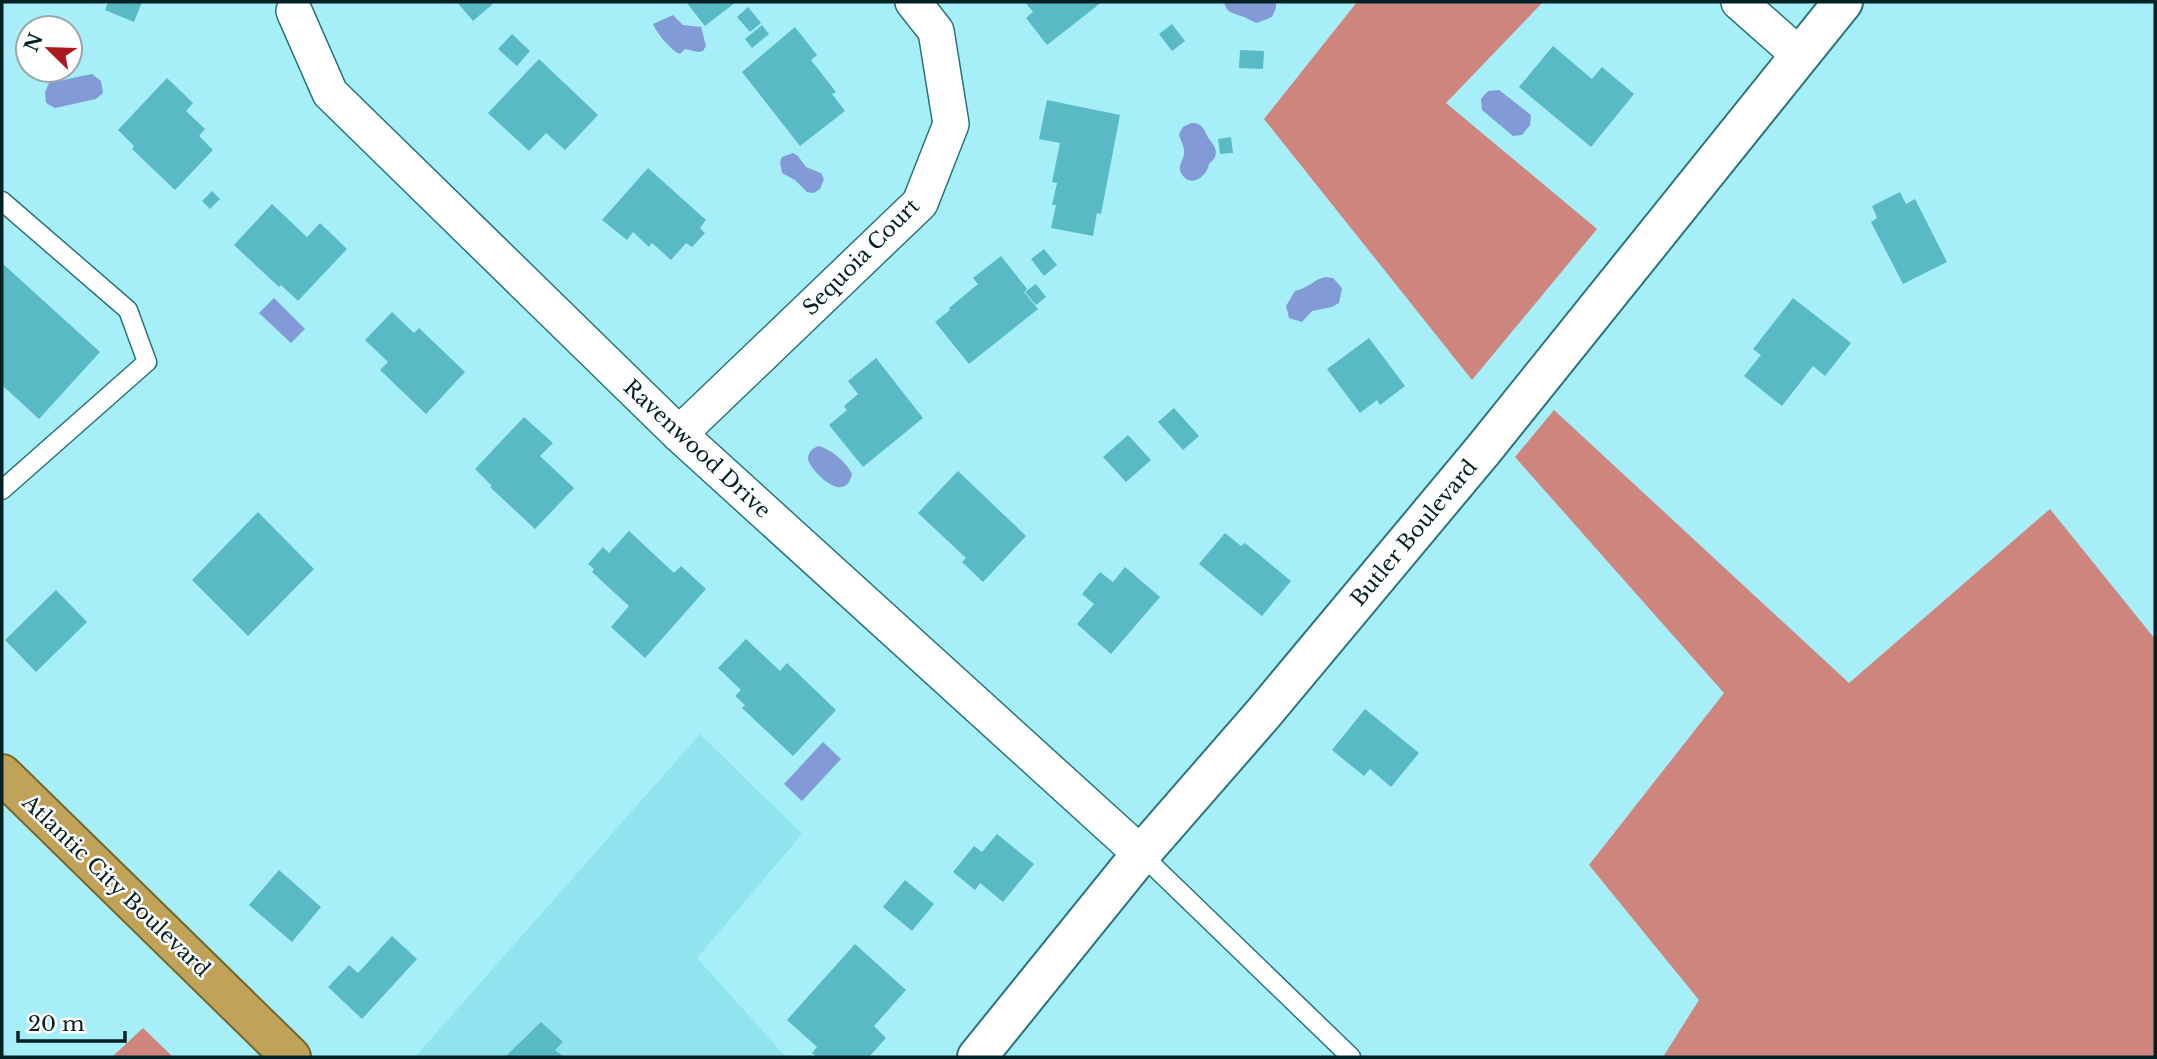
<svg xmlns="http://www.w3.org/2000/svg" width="2157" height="1059" font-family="'Libre Baskerville',serif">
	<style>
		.built { fill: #91e4ef }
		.forest { fill: #ce857d }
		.water { fill: #829bd6 }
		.building { fill: #59bac6 }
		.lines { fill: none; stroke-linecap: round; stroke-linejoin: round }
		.service-casing { stroke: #2a747d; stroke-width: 21 }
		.minor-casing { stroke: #2a747d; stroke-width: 38 }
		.tertiary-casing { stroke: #2a747d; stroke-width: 42 }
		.trunk-casing { stroke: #74672b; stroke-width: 42 }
		.service { stroke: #fff; stroke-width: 18 }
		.minor { stroke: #fff; stroke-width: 35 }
		.tertiary { stroke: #fff; stroke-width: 38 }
		.trunk { stroke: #c0a358; stroke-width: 38 }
		.labels { text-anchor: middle; stroke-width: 5; stroke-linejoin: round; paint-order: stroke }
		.street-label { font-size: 21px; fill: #022124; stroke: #fff }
	</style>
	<rect width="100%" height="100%" fill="#a6eff8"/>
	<polygon class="built" points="700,734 802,834 697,958 786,1057 415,1057"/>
	<g class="forest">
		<polygon points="1357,2 1543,2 1446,103 1597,229 1472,380 1264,119"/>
		<polygon points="1554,410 1849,683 2050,509 2155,639 2155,1057 1663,1057 1699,1000 1589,865 1724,693 1515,457"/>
		<polygon points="143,1028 173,1057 112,1057"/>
	</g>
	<g class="water">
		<path d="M1224,2H1276V8L1272,17L1257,23C1251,21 1246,17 1241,16C1231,12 1227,13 1224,2Z"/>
		<path d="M673,15L683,25L701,27L706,46L703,51L698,52L685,49L680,54C670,50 657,33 653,24Z"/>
		<polygon points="92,74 101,81 103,93 96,99 55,108 46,103 45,92 49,83"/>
		<polygon points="1499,90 1531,115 1530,125 1522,135 1513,136 1482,110 1481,99 1488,91"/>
		<path d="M1191,123C1205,123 1203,131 1210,140C1217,149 1219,156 1209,164C1207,177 1190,189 1181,173C1177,164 1185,159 1184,151C1184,145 1180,140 1179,134L1183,127Z"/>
		<polygon points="793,153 798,156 806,167 821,173 824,179 820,189 814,193 807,192 795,180 782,173 780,162 782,157"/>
		<path d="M1326,277L1333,278L1342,288L1339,303L1332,307L1312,311L1302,322L1289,318L1286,306L1295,291C1309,288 1314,279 1326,277Z"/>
		<polygon points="274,298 305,329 291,343 259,313"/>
		<path d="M818,446C830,448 847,463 852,474C845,507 809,469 808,459C808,452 812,449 818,446Z"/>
		<polygon points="823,742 841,759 802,801 784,784"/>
	</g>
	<g class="building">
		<polygon points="108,2 142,2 134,22 105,10"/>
		<polygon points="457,2 495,2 473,21"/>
		<polygon points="686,2 736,2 705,26"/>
		<polygon points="1025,2 1102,2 1047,45 1026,18 1033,12"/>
		<polygon points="748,7 761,23 750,32 737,17"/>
		<polygon points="1172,24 1185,41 1172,51 1159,34"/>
		<polygon points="762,25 769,34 752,48 745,39"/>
		<polygon points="795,27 817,55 811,60 836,92 832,94 845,111 800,146 742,72"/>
		<polygon points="512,34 530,51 517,66 498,49"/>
		<polygon points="1553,46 1592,79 1602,67 1634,94 1591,147 1519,87"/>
		<polygon points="1240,50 1264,51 1263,69 1239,68"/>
		<polygon points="539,59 598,115 565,150 546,133 529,151 488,113"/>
		<polygon points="167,78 193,103 186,111 205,129 199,136 213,150 175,190 132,149 134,146 118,130"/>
		<polygon points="1047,100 1120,115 1101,214 1097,213 1093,236 1051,228 1056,205 1052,205 1057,183 1052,182 1060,143 1039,139"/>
		<polygon points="1231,137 1233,153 1220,154 1218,139"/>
		<polygon points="648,168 706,220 700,228 705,233 692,247 686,243 671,260 652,243 649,247 633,232 627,240 602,220"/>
		<polygon points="212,191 220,199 210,209 202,201"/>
		<polygon points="1900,192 1906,204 1915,199 1947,262 1903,284 1871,222 1877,218 1872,206"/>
		<polygon points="272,204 307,237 320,223 347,249 298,301 281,285 279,287 234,245"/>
		<polygon points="1044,249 1057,265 1044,276 1031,259"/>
		<polygon points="1001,256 1027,289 1024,292 1038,309 969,364 935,322 950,310 949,308 978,284 973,278"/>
		<polygon points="2,263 100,352 39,419 2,385"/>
		<polygon points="1036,284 1046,297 1036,305 1025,292"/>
		<polygon points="1793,298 1851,343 1825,376 1813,366 1782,406 1744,376 1761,355 1753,349"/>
		<polygon points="392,312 414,333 419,328 465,372 426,414 380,370 388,362 365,340"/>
		<polygon points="1369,338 1405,386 1380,405 1377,400 1360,413 1327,369"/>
		<polygon points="876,358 923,418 863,467 829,425 847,410 844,406 858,394 848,381"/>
		<polygon points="1174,408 1199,436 1183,450 1158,422"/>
		<polygon points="524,417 553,443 540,456 574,488 535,529 490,487 492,486 475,469"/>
		<polygon points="1128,435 1151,460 1126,482 1103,457"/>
		<polygon points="958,471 1026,536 983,582 962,562 966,558 918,513"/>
		<polygon points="258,512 314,569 248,636 192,580"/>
		<polygon points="629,531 674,573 681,566 706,589 645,658 611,627 629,606 592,572 594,569 588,564 603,547 609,553"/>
		<polygon points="1225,533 1241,546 1245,543 1291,581 1262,616 1199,564"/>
		<polygon points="1125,567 1160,597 1111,654 1077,624 1094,604 1082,594 1100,572 1113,582"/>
		<polygon points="56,590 87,622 36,672 5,640"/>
		<polygon points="746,639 780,671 787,663 836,710 793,756 742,708 745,705 735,696 741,690 718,668"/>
		<polygon points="1365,709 1419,753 1391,787 1370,769 1364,776 1332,750"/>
		<polygon points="997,834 1034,864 1003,902 980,883 975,890 953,872 974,846 982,852"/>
		<polygon points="279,870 321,907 292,942 249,905"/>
		<polygon points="905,880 934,904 912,931 883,907"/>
		<polygon points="392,936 417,959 362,1019 328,987 349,965 358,973"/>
		<polygon points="855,944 906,990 874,1026 886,1038 869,1057 817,1057 812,1053 817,1047 787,1020"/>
		<polygon points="541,1022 563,1042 555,1050 564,1057 505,1057"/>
	</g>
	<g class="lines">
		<g class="service-casing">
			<g id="service">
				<polyline points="2,201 128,310 147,362 2,490"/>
				<polyline points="1141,854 1351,1057"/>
			</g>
		</g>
		<g class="minor-casing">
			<g id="minor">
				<polyline points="1739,2 1799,55"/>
				<polyline points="294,11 330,93 679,434 1141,854"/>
				<polyline points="679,434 920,203 951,124 936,31 913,2"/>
			</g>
		</g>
		<g class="tertiary-casing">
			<polyline id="tertiary" points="977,1057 1141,854 1263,714 1484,449 1843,2"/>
		</g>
		<g class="trunk-casing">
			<polyline id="trunk" points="2,774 291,1057"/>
		</g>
		<use href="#service" class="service"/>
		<use href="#minor" class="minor"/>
		<use href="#tertiary" class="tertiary"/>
		<use href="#trunk" class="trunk"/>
	</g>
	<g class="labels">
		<g class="street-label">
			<text transform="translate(861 257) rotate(-45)" y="7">Sequoia Court</text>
			<text transform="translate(697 449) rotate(43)" y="7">Ravenwood Drive</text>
			<text transform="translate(1414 533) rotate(-50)" y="7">Butler Boulevard</text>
			<text transform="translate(116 886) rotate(44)" y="7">Atlantic City Boulevard</text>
		</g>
	</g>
	<rect width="2157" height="1059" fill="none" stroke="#022124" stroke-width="7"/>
	<g transform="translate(49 49) rotate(293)"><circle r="33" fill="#ffffff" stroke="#9aa6a7" stroke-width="2"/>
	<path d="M0-5L12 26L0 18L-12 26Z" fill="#ab181d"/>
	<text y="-10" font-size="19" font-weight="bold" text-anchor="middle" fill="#022124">N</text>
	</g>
	<path d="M18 1031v10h107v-10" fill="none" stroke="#022124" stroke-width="3.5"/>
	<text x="28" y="1031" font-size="21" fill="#022124" stroke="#ffffff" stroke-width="5" paint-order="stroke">20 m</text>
</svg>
